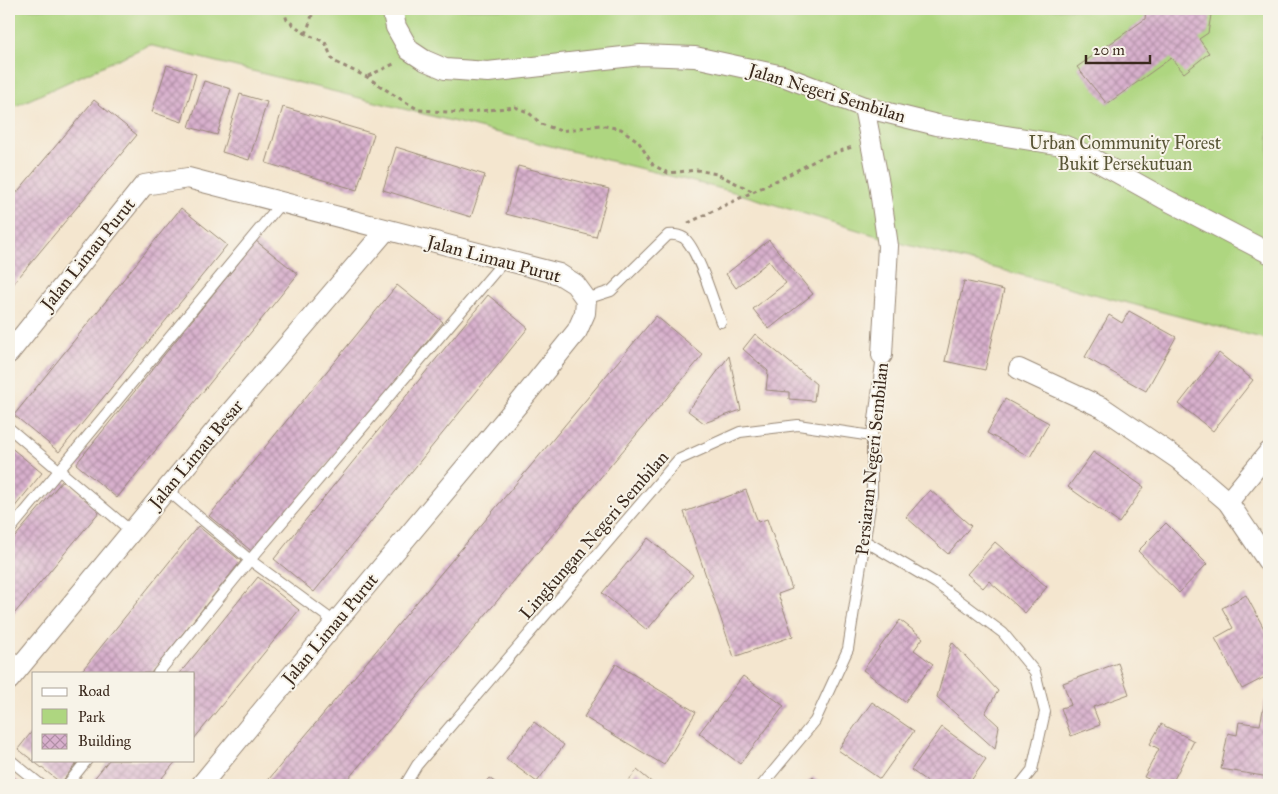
<svg xmlns="http://www.w3.org/2000/svg" width="1278" height="794" font-family="'IM FELL Great Primer',serif">
	<style>
		.park { fill: #aed680; stroke: #74804f }
		.building { fill: url(#building-cross-hatch) }
		.lines { fill: none; stroke-linecap: round; stroke-linejoin: round }
		.lane-casing { stroke: #988876; stroke-width: 12 }
		.street-casing { stroke: #988876; stroke-width: 22 }
		.path { stroke: #988876; stroke-width: 3; stroke-dasharray: 4 4; stroke-linecap: butt }
		.lane { stroke: #fff; stroke-width: 10 }
		.street { stroke: #fff; stroke-width: 20 }
		.labels { text-anchor: middle; stroke-width: 4; stroke-linejoin: round; paint-order: stroke }
		.street-label { font-size: 18px; fill: #3b2a1e; stroke: #f7f3e8 }
		.park-label { font-size: 18px; fill: #585536; stroke: #f7f3e8 }
	</style>
	<defs>
		<pattern id="building-cross-hatch" width="8" height="8" patternUnits="userSpaceOnUse" patternTransform="scale(1.25)"><rect width="8" height="8" fill="#d8b0cd"/><path d="M0 0l8 8M0 8l8-8" fill="none" stroke="#b08fa6"/></pattern>
	</defs>
	<rect width="100%" height="100%" fill="#f7f3e8"/>
	<filter id="ink" filterUnits="userSpaceOnUse"><feTurbulence type="fractalNoise" baseFrequency=".02" numOctaves="2"/><feDisplacementMap in="SourceGraphic" scale="10" xChannelSelector="R" yChannelSelector="G"/><feConvolveMatrix kernelMatrix="1 2 1 2 8 2 1 2 1" color-interpolation-filters="sRGB"/></filter>
	<filter id="wash" filterUnits="userSpaceOnUse"><feTurbulence type="fractalNoise" baseFrequency=".0096" numOctaves="4" result="noise"/><feDisplacementMap in="SourceGraphic" scale="20" xChannelSelector="R" yChannelSelector="G"/><feGaussianBlur stdDeviation="1.12" result="paint"/><feColorMatrix in="noise" values="0 0 0 0 0 0 0 0 0 0 0 0 0 0 0 0 0 1.4 0 .05"/><feComposite in="paint" operator="in"/></filter>
	<g filter="url(#wash)">
		<rect width="100%" height="100%" fill="#f4e6cf"/>
		<polygon class="park" points="9,9 1269,9 1269,340 907,245 730,191 149,45 9,109"/>
		<g id="blocks">
			<g class="building">
				<polygon points="1146,9 1212,9 1208,33 1199,39 1209,53 1184,73 1171,58 1107,104 1077,67 1145,19"/>
				<polygon points="167,65 196,74 182,122 152,112"/>
				<polygon points="204,81 231,89 217,135 189,127"/>
				<polygon points="240,94 267,102 249,160 222,152"/>
				<polygon points="94,100 137,135 9,289 9,202"/>
				<polygon points="283,107 374,134 357,190 266,163"/>
				<polygon points="396,147 485,175 471,217 383,190"/>
				<polygon points="518,166 609,189 596,237 506,214"/>
				<polygon points="181,208 227,245 59,452 14,415"/>
				<polygon points="769,240 813,294 769,329 753,309 786,283 769,261 736,288 726,274"/>
				<polygon points="256,241 298,274 117,498 76,464"/>
				<polygon points="964,281 1004,290 985,370 945,361"/>
				<polygon points="397,285 443,322 255,554 209,516"/>
				<polygon points="488,295 528,328 314,592 274,559"/>
				<polygon points="1129,311 1176,337 1146,391 1085,357 1109,315 1122,323"/>
				<polygon points="656,316 703,355 343,785 264,785"/>
				<polygon points="755,334 816,384 814,401 789,399 789,392 766,390 768,371 743,349"/>
				<polygon points="1219,353 1253,380 1213,431 1179,404"/>
				<polygon points="729,356 741,410 704,423 688,411"/>
				<polygon points="1005,399 1049,423 1030,457 987,433"/>
				<polygon points="9,446 42,473 9,514"/>
				<polygon points="1093,452 1144,487 1119,523 1068,487"/>
				<polygon points="63,480 100,511 9,620 9,544"/>
				<polygon points="746,490 758,522 767,519 792,589 778,594 793,636 734,657 684,512"/>
				<polygon points="930,490 971,526 948,554 906,517"/>
				<polygon points="1166,523 1207,564 1179,593 1138,551"/>
				<polygon points="198,526 241,561 151,673 80,673"/>
				<polygon points="648,538 693,575 647,630 602,593"/>
				<polygon points="995,542 1047,587 1025,613 989,581 983,588 967,574"/>
				<polygon points="258,577 299,610 194,739 194,673 180,673"/>
				<polygon points="1246,595 1269,638 1269,675 1242,689 1215,638 1233,628 1222,608"/>
				<polygon points="900,620 923,638 914,650 933,664 905,702 863,670"/>
				<polygon points="952,642 998,691 985,713 999,726 995,749 937,697"/>
				<polygon points="1118,663 1129,694 1093,707 1100,725 1071,736 1061,708 1071,705 1063,683"/>
				<polygon points="616,664 696,712 664,765 584,717"/>
				<polygon points="743,676 784,706 740,764 699,733"/>
				<polygon points="1265,700 1269,701 1269,777 1221,769 1228,733 1237,735 1239,722 1260,725"/>
				<polygon points="872,702 914,731 880,779 838,750"/>
				<polygon points="534,722 564,745 537,782 506,759"/>
				<polygon points="1161,724 1194,741 1171,785 1161,785 1144,777 1159,749 1150,744"/>
				<polygon points="942,727 986,759 968,785 932,785 911,770"/>
				<polygon points="34,729 34,760 79,760 61,783 18,749"/>
				<polygon points="109,760 177,760 156,785 89,785"/>
				<polygon points="637,770 655,785 625,785"/>
				<polygon points="9,774 23,785 9,785"/>
				<polygon points="813,777 822,785 805,785"/>
				<polygon points="489,778 499,785 483,785"/>
			</g>
		</g>
	</g>
	<g filter="url(#ink)">
		<use href="#blocks" fill-opacity="0" stroke="#988876" stroke-width="1"/>
		<g class="lines">
			<g class="lane-casing">
				<g id="lane">
					<path d="M586,299L611,291L668,235C674,234 679,235 684,238C698,249 714,304 721,322"/>
					<polyline points="9,428 132,532"/>
					<polyline points="166,489 250,560 336,623"/>
					<polyline points="9,531 281,203"/>
					<polyline points="865,541 936,583 1003,633 1035,672 1045,712 1032,770 1020,785"/>
					<polyline points="158,673 250,560 504,261"/>
					<polyline points="9,759 41,785"/>
					<polyline points="67,785 87,760"/>
					<polyline points="405,785 417,765 678,460 740,432 798,425 872,436"/>
					<polyline points="762,785 815,721 848,649 872,494 872,436 882,355"/>
				</g>
			</g>
			<g class="street-casing">
				<g id="street">
					<polyline points="392,9 396,27 409,50 424,60 445,69 488,72 641,55 695,57 783,76 864,107 937,125 1063,145 1084,154 1163,198 1269,253"/>
					<polyline points="864,107 879,184 888,246 882,355"/>
					<polyline points="9,353 144,185 188,178 559,274 575,284 586,299 585,313 577,331 520,402 290,677 201,785"/>
					<polyline points="1019,369 1103,408 1178,459 1228,502 1269,563"/>
					<polyline points="1228,502 1269,452"/>
					<polyline points="9,680 228,415 386,230"/>
				</g>
			</g>
			<g class="path">
				<polyline points="283,9 287,20 306,34 325,42 333,61 367,77 394,95 419,110 462,113 515,107 528,112 541,124 561,131 600,125 621,129 638,141 653,165 668,173 697,170 717,174 752,191"/>
				<polyline points="306,34 314,9"/>
				<polyline points="368,76 396,63"/>
				<polyline points="688,223 788,175 820,158 852,147"/>
			</g>
			<use href="#lane" class="lane"/>
			<use href="#street" class="street"/>
		</g>
	</g>
	<g class="labels">
		<g class="street-label">
			<text transform="translate(827 93) rotate(17)" y="6">Jalan Negeri Sembilan</text>
			<text transform="translate(88 254) rotate(-51)" y="6">Jalan Limau Purut</text>
			<text transform="translate(494 259) rotate(15)" y="6">Jalan Limau Purut</text>
			<text transform="translate(196 454) rotate(-50)" y="6">Jalan Limau Besar</text>
			<text transform="translate(872 459) rotate(-84)" y="6">Persiaran Negeri Sembilan</text>
			<text transform="translate(594 535) rotate(-49)" y="6">Lingkungan Negeri Sembilan</text>
			<text transform="translate(330 629) rotate(-50)" y="6">Jalan Limau Purut</text>
		</g>
		<g class="park-label">
			<text x="1125" y="149">Urban Community Forest<tspan x="1125" dy="21">Bukit Persekutuan</tspan></text>
		</g>
	</g>
	<rect width="1278" height="794" fill="none" stroke="#f7f3e8" stroke-width="30"/>
	<rect x="32" y="672" width="162" height="90" fill="#f7f3e8" stroke="#aca397"/>
	<rect x="42" y="688" width="25" height="8" fill="#ffffff" stroke="#aca397"/>
	<text x="78" y="696" font-size="15" fill="#3b2a1e">Road</text>
	<rect x="42" y="709" width="25" height="15" fill="#aed680" stroke="#aca397"/>
	<text x="78" y="722" font-size="15" fill="#3b2a1e">Park</text>
	<rect x="42" y="734" width="25" height="15" fill="url(#building-cross-hatch)" stroke="#aca397"/>
	<text x="78" y="746" font-size="15" fill="#3b2a1e">Building</text>
	<path d="M1086 55v8h64v-8" fill="none" stroke="#3b2a1e" stroke-width="2.5"/>
	<text x="1093" y="55" font-size="15" fill="#3b2a1e" stroke="#f7f3e8" stroke-width="4" paint-order="stroke">20 m</text>
</svg>
